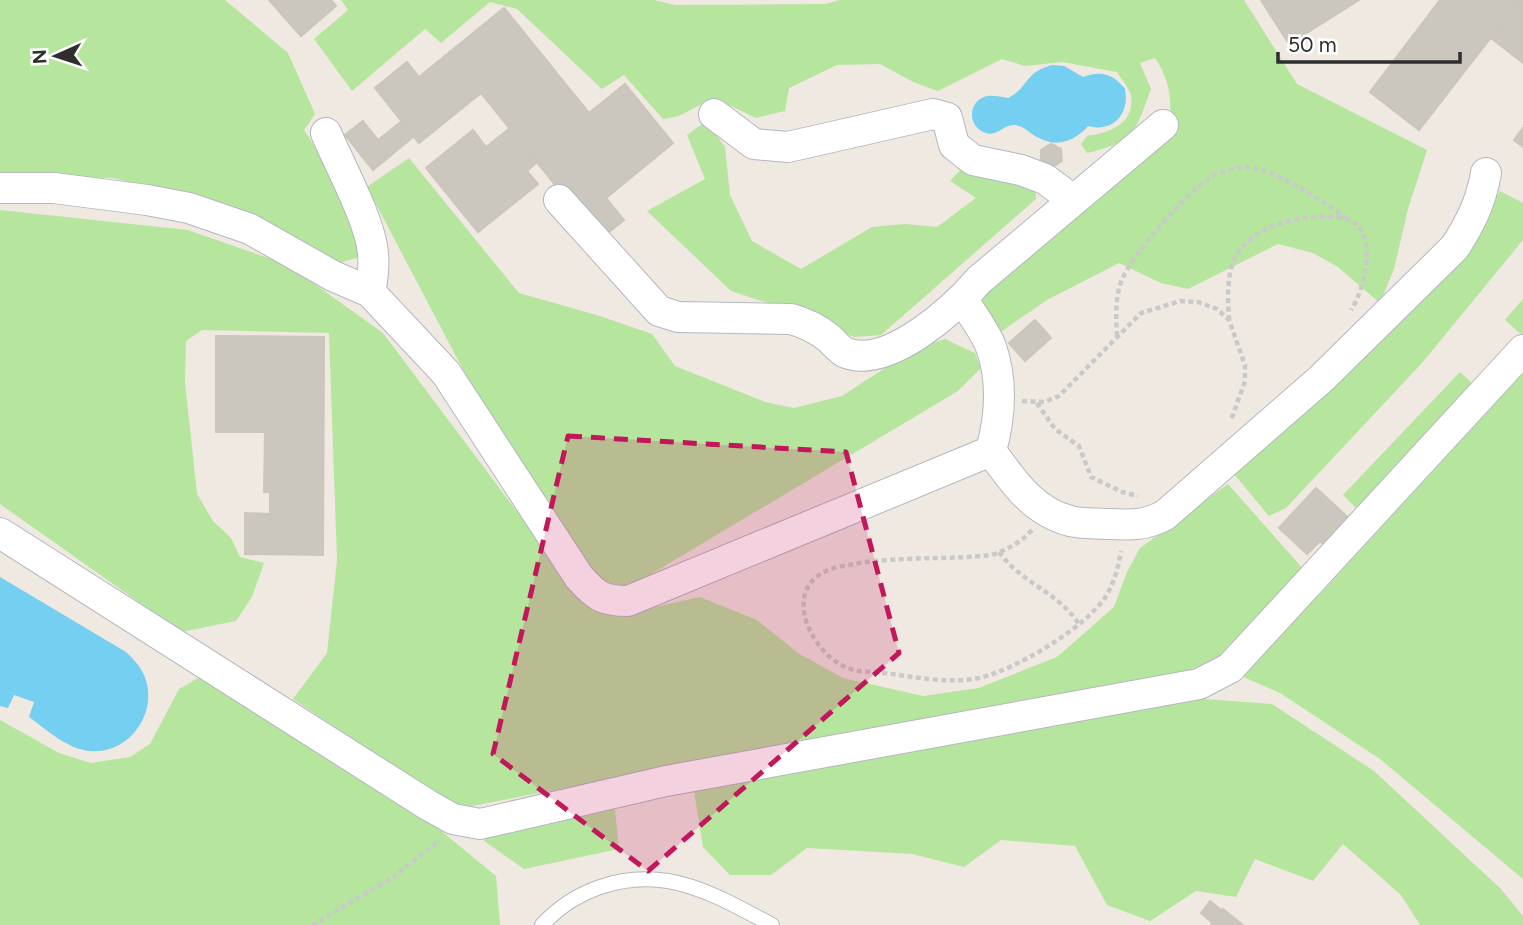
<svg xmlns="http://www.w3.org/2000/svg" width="1523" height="925" font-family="Figtree,sans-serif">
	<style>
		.green { fill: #b6e59e }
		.water { fill: #75cff0 }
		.building { fill: #cbc7bf; stroke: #cbc5ba; stroke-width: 2 }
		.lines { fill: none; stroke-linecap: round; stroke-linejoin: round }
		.service-casing { stroke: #b4b7c1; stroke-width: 16 }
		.minor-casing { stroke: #b4b7c1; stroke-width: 32 }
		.path { stroke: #c9c9c9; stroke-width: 4.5; stroke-dasharray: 5 3.5; stroke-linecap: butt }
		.service { stroke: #fff; stroke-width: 14 }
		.minor { stroke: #fff; stroke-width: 30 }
		.marked { fill: #c2185b; fill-opacity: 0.2; stroke: #c2185b; stroke-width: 5; stroke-dasharray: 14 9; stroke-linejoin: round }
	</style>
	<rect width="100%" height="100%" fill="#efe9e1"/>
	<g class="green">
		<path d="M0,0H225L288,53L315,114L304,130C328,168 360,211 357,258L338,263L219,205L113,178L0,177Z"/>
		<path d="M341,0H654L675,5L825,4L840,0H1244L1297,84L1427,150L1408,209L1394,269L1380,303L1338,267L1313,253L1278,244L1188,289L1161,283L1119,263L1047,300L1002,331L986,326L982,292L1168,133C1173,106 1171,81 1155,58L1140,63L1151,89C1135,133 1134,142 1087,153L1081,144L1087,136C1109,133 1135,124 1131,96C1130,89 1121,79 1117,72L1062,62L1025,66L1002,59L938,91L913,82L880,64L837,65L789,88L785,111L756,118L731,106L704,103L679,116L663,119L624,75L602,89L517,9L490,2L441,43L425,29L352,91L314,39L348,10Z"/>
		<polygon points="706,121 725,147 730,195 752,241 801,269 872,227 905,224 937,227 976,198 950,181 964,166 1035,186 1036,199 881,335 854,337 793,311 731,291 647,211 705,179 687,135"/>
		<polygon points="409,158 519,293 600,316 652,334 675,366 765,402 794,408 842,396 914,349 945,339 975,353 981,368 958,391 626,589 603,585 586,570 478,398 367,187"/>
		<polygon points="1500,191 1523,203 1523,240 1422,363 1286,508 1269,516 1234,474 1468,243"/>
		<polygon points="0,210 188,230 288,265 383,333 527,525 581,601 614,616 700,597 757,620 798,653 843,678 923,696 979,688 1057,657 1114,607 1127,572 1140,548 1228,484 1304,570 1200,677 755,751 457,809 293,699 327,653 337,560 329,333 202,330 186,341 185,382 197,494 213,521 231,538 240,557 264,563 252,597 236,621 181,632 0,504"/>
		<polygon points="1523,299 1523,336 1505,320"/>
		<polygon points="1460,372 1476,387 1358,510 1343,495"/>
		<polygon points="1523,373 1523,879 1380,759 1280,693 1241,676 1322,592"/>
		<polygon points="200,677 407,803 496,876 500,925 0,925 0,720 59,753 91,763 130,757 150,744 179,689"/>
		<polygon points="1191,698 1272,704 1374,771 1501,889 1523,916 1523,925 1420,925 1401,895 1343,844 1313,881 1255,859 1236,897 1196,891 1150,921 1107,905 1075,846 1001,840 964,867 912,854 807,848 771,875 730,875 703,847 694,791"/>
		<polygon points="614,800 619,849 524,869 484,841 488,832"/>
	</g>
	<g class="water">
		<path d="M1052,65L1064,66L1083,77C1101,70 1114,74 1125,89C1130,114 1113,133 1088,126C1075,141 1057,148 1039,138C1030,134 1025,126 1015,125C1002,124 995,141 980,130C967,121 970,100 987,96C993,95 1001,97 1008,98C1029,88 1023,73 1052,65Z"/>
		<path d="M0,577L126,652C132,658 139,664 143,673C161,709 131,755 90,751C67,749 47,730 29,717L34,702L14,695L8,708L0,706Z"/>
	</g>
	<g class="building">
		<polygon points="269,0 331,0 336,6 301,36"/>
		<polygon points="1261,0 1359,0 1289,44"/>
		<polygon points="1440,0 1520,0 1419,130 1370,92"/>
		<polygon points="1520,0 1523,0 1523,63 1491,38"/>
		<polygon points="504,8 589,113 625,84 673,143 606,198 624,220 604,236 573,207 481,93 419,143 375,88 407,62 419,77"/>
		<polygon points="363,121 378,140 401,122 413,137 373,170 345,135"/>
		<polygon points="510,128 537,162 527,171 538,184 478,232 426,168 473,130 486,147"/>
		<polygon points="1523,128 1523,147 1514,140"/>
		<polygon points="1051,144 1061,149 1062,161 1052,167 1041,162 1041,150"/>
		<polygon points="1035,320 1051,338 1025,361 1009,343"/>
		<polygon points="216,336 324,337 323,555 245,554 245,513 270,514 270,492 264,492 265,432 216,432"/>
		<polygon points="1316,488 1351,520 1326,547 1320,541 1307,554 1279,528"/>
		<polygon points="1210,901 1222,911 1213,923 1201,913"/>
		<polygon points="1223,909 1243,925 1211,925"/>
	</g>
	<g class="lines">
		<g class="service-casing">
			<path id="service" d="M542,925C574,890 621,874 668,881C704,887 740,908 772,925"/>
		</g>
		<g class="minor-casing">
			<g id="minor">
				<polyline points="714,114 754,144 788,147 933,114 947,118 954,145 973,160 1021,170 1045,179 1073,200"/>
				<path d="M326,133C339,164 371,222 373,254C374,267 373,279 370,292"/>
				<path d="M0,188H54L147,200L189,208L250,229L333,276L370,292L446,373L579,577C596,596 602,601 628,601L991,451C1013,481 1032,511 1070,521C1081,524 1096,523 1108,524C1130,525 1145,526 1165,515L1322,378L1455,247C1471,222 1481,202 1486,173"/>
				<path d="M559,200L659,311L678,317L791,319C806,323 818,329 830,339C834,343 841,351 846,353C889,369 954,309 979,280L1163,125"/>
				<path d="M962,299C972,314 985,331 991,347C1003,381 1000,418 991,451"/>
				<polyline points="0,533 428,805 453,819 480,824 666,781 1199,684 1230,668 1523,350"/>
			</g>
		</g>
		<g class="path">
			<path d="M1229,320C1228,296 1225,267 1242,247C1249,240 1263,229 1272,226C1291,219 1340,210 1356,224C1376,241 1364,291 1351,310"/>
			<path d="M1117,336C1116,318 1115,299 1121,282C1131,255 1186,193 1211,177C1218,173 1234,168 1242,167C1272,166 1323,201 1347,219"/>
			<polyline points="1022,401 1044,402 1059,396 1141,313 1180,301 1198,302 1217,309 1229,320 1245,365 1245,381 1231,420"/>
			<polyline points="1037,403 1055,429 1079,446 1091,477 1122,492 1138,496"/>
			<path d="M1032,530C1020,543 1008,549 992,555C946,560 900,556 854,564C844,566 833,567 824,572C781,594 814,656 848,668C859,673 872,671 884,673C916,677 947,684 979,678C1015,670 1087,627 1106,596C1115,581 1118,568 1121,551"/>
			<path d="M999,552C1022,584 1056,590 1079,624"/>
			<polyline points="312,925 392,878 440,840"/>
		</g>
		<use href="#service" class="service"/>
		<use href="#minor" class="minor"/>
	</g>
	<path class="marked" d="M568,436L846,452L899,653L648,871L493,754Z"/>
	<g transform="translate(56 56) rotate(267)" stroke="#ffffff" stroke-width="5" paint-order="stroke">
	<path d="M0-5L12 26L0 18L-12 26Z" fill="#2e2e2e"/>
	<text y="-10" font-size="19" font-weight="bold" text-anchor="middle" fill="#2e2e2e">N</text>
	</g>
	<path d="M1278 52v10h182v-10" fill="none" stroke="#2e2e2e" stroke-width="3.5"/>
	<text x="1288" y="52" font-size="21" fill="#2e2e2e" stroke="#ffffff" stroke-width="5" paint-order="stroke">50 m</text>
</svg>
